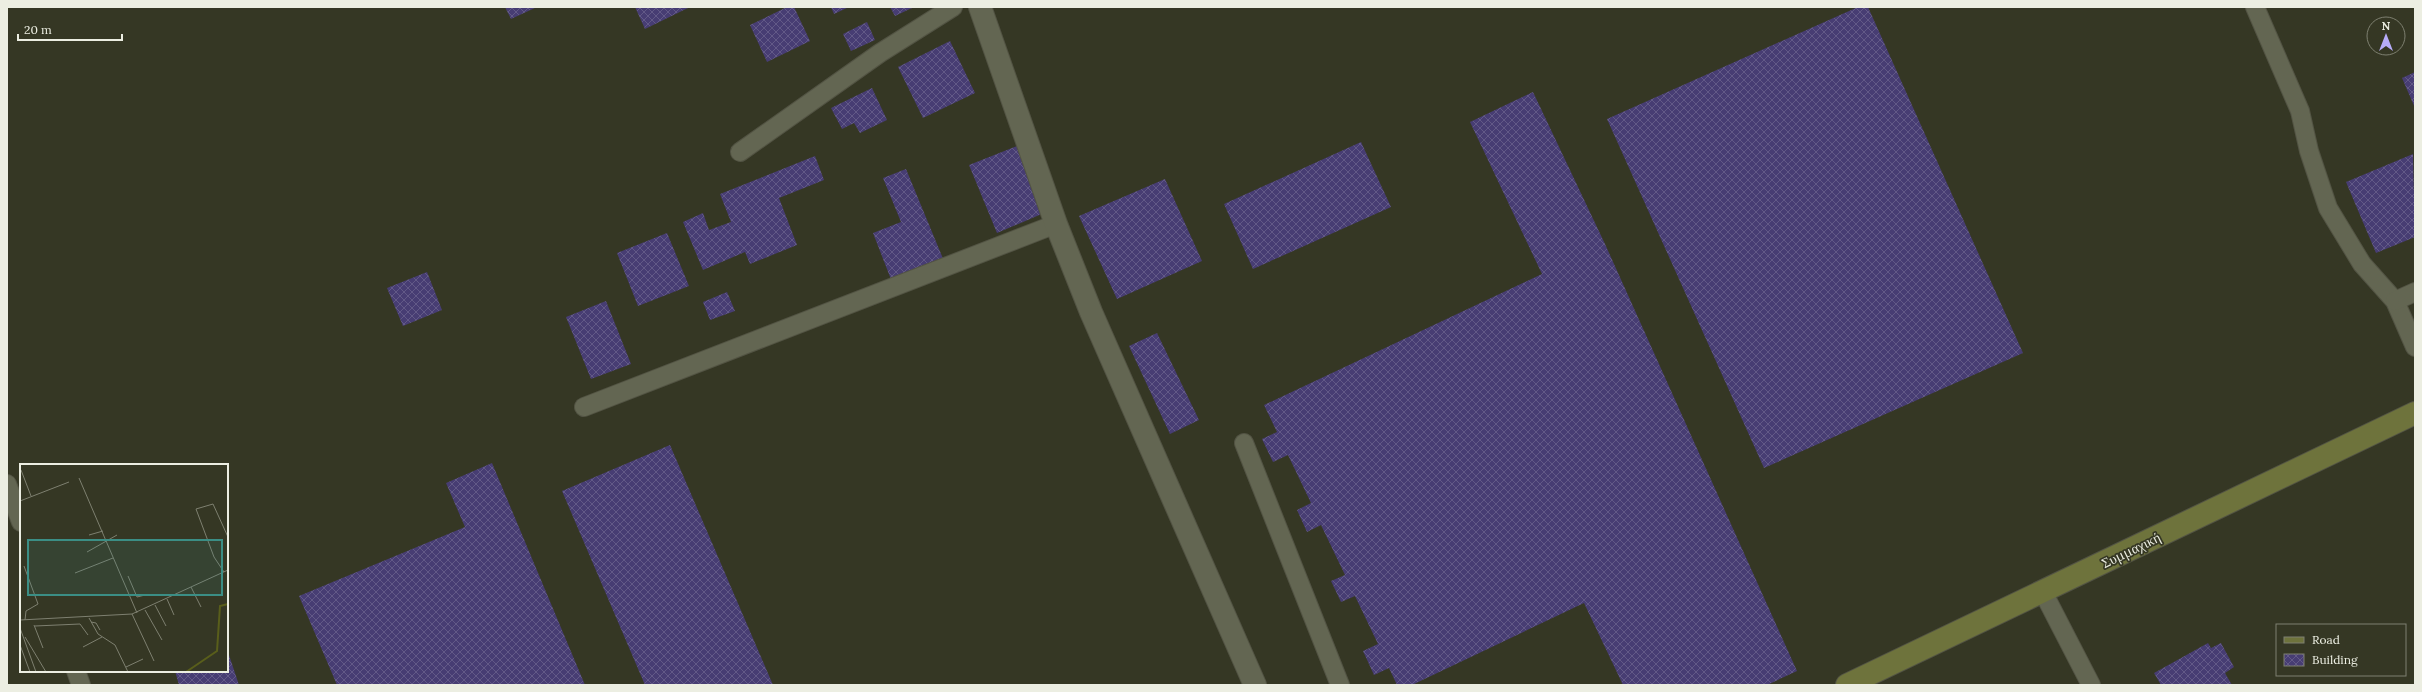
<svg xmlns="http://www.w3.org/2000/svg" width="2422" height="692" font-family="Lora,serif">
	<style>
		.building { fill: url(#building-cross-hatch) }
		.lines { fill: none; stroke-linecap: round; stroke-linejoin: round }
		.lane-casing { stroke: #535444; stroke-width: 20 }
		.street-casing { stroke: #535444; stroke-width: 24 }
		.secondary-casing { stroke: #535444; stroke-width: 24 }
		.lane { stroke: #636652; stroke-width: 18 }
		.street { stroke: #636652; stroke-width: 22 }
		.secondary { stroke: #6e733c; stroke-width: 22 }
		.labels { text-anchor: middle; stroke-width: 3.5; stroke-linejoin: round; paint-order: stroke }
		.street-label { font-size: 14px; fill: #eceee2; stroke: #353724 }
		.inset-river { fill: none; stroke: #595e1b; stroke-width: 2 }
		.inset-road { fill: none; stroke: #7e8070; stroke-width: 1 }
		.view { fill: #3b8e85; fill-opacity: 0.15; stroke: #3b8e85; stroke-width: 2 }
		.inset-edge { fill: none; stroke: #eceee2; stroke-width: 2 }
	</style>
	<defs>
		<pattern id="building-cross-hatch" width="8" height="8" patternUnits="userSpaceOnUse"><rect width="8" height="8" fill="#473d73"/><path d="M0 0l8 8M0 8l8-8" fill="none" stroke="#625987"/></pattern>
	</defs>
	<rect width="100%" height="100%" fill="#353724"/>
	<g class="building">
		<polygon points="505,7 537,7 511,19"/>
		<polygon points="635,7 690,7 645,29"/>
		<polygon points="787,7 794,7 810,41 767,62 750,25"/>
		<polygon points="831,7 849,7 834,14"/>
		<polygon points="890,7 912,7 912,8 895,16"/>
		<polygon points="1858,7 1868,7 2023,353 1764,468 1607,119"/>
		<polygon points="867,22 875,40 851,51 843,34"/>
		<polygon points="950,41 975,93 923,118 898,67"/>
		<polygon points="2415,72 2415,108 2402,78"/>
		<polygon points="872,88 887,120 860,133 854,123 842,129 831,108"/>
		<polygon points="1533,92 1605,244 1797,671 1767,685 1623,685 1584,603 1412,685 1397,685 1389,668 1374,675 1363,651 1378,644 1355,596 1341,602 1331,581 1345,575 1321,525 1307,532 1297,510 1311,503 1288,455 1273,462 1262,439 1277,432 1264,405 1542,274 1470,122"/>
		<polygon points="1361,142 1391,207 1253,269 1224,204"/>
		<polygon points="1017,146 1044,213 997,233 969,165"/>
		<polygon points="2413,154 2415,237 2376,253 2346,182"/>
		<polygon points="815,156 824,180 779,198 797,245 750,264 745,252 703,270 683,222 703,213 709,230 731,222 720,194"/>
		<polygon points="906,169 944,261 892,282 873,233 901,222 883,178"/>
		<polygon points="1165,179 1202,261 1117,299 1079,216"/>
		<polygon points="667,233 689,286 638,306 617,253"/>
		<polygon points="427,272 442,310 403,326 387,288"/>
		<polygon points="727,292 735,311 710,320 703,302"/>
		<polygon points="606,301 631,364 591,379 566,317"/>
		<polygon points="1157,333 1199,420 1170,434 1129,346"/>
		<polygon points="670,445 773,685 645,685 562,491"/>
		<polygon points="492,463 585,685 337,685 299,596 465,527 446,483"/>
		<polygon points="2208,643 2211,648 2221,643 2234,667 2225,673 2232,685 2161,685 2154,673"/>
		<polygon points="227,649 239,685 179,685 175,671 227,671"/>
	</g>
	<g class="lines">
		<g class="lane-casing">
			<g id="lane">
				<polyline points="2255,7 2300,111 2309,151 2328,208 2362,264 2395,301 2415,347"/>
				<polyline points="740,152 880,53 953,7"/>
				<polyline points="2395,301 2415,292"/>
				<polyline points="584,407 1056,224"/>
				<polyline points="1244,443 1340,685"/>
				<polyline points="7,484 21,522"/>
				<polyline points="2043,592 2091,685"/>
				<polyline points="76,671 81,685"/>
			</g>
		</g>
		<g class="street-casing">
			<polyline id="street" points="980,7 1056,224 1091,312 1255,685"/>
		</g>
		<g class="secondary-casing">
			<polyline id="secondary" points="1847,685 2415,413"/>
		</g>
		<use href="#lane" class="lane"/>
		<use href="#street" class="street"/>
		<use href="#secondary" class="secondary"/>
	</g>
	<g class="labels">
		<g class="street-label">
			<text transform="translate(2131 550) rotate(-26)" y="5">Συμμαχική</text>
		</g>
	</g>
	<g transform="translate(20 464)">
		<rect width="208" height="208" fill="#353724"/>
		<path class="inset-river" d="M166,208L197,187L200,142L208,140"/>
		<path class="inset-road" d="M1,6L11,32M59,14L117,149M0,37L49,18M69,71L83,67M67,88L97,71M4,102L18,140L6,147L5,156M204,108L194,93L176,45L193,40L208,73M55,109L93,94M108,112L117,133L125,131M171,123L181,143M147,135L154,151M135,141L146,162M125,146L142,176M112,150L134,197M69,154L78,170L95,181L108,208M0,156L112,150L208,106M71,158L76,159L80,166M14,161L23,184M15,162L60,160L68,171M0,164L16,208M5,173L26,208M0,181L10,208M63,183L82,173M106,203L123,195"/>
		<path class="view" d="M8,76H202V131H8Z"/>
		<rect width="208" height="208" class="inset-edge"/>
	</g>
	<rect width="2422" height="692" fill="none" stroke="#eceee2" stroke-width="16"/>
	<rect x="2276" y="624" width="130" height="52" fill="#353724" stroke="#7e8070"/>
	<rect x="2284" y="637" width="20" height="6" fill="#6e733c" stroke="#7e8070"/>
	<text x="2312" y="644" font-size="12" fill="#eceee2">Road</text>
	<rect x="2284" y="654" width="20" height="12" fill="url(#building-cross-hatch)" stroke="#7e8070"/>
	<text x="2312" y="664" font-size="12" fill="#eceee2">Building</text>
	<g transform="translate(2386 36)"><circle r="19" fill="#353724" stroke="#7e8070"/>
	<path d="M0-3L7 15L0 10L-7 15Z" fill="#b6acf8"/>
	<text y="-6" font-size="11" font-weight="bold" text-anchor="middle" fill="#eceee2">N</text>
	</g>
	<path d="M18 34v6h104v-6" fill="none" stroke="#eceee2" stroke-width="2"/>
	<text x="24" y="34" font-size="12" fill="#eceee2" stroke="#353724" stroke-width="3" paint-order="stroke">20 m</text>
</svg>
